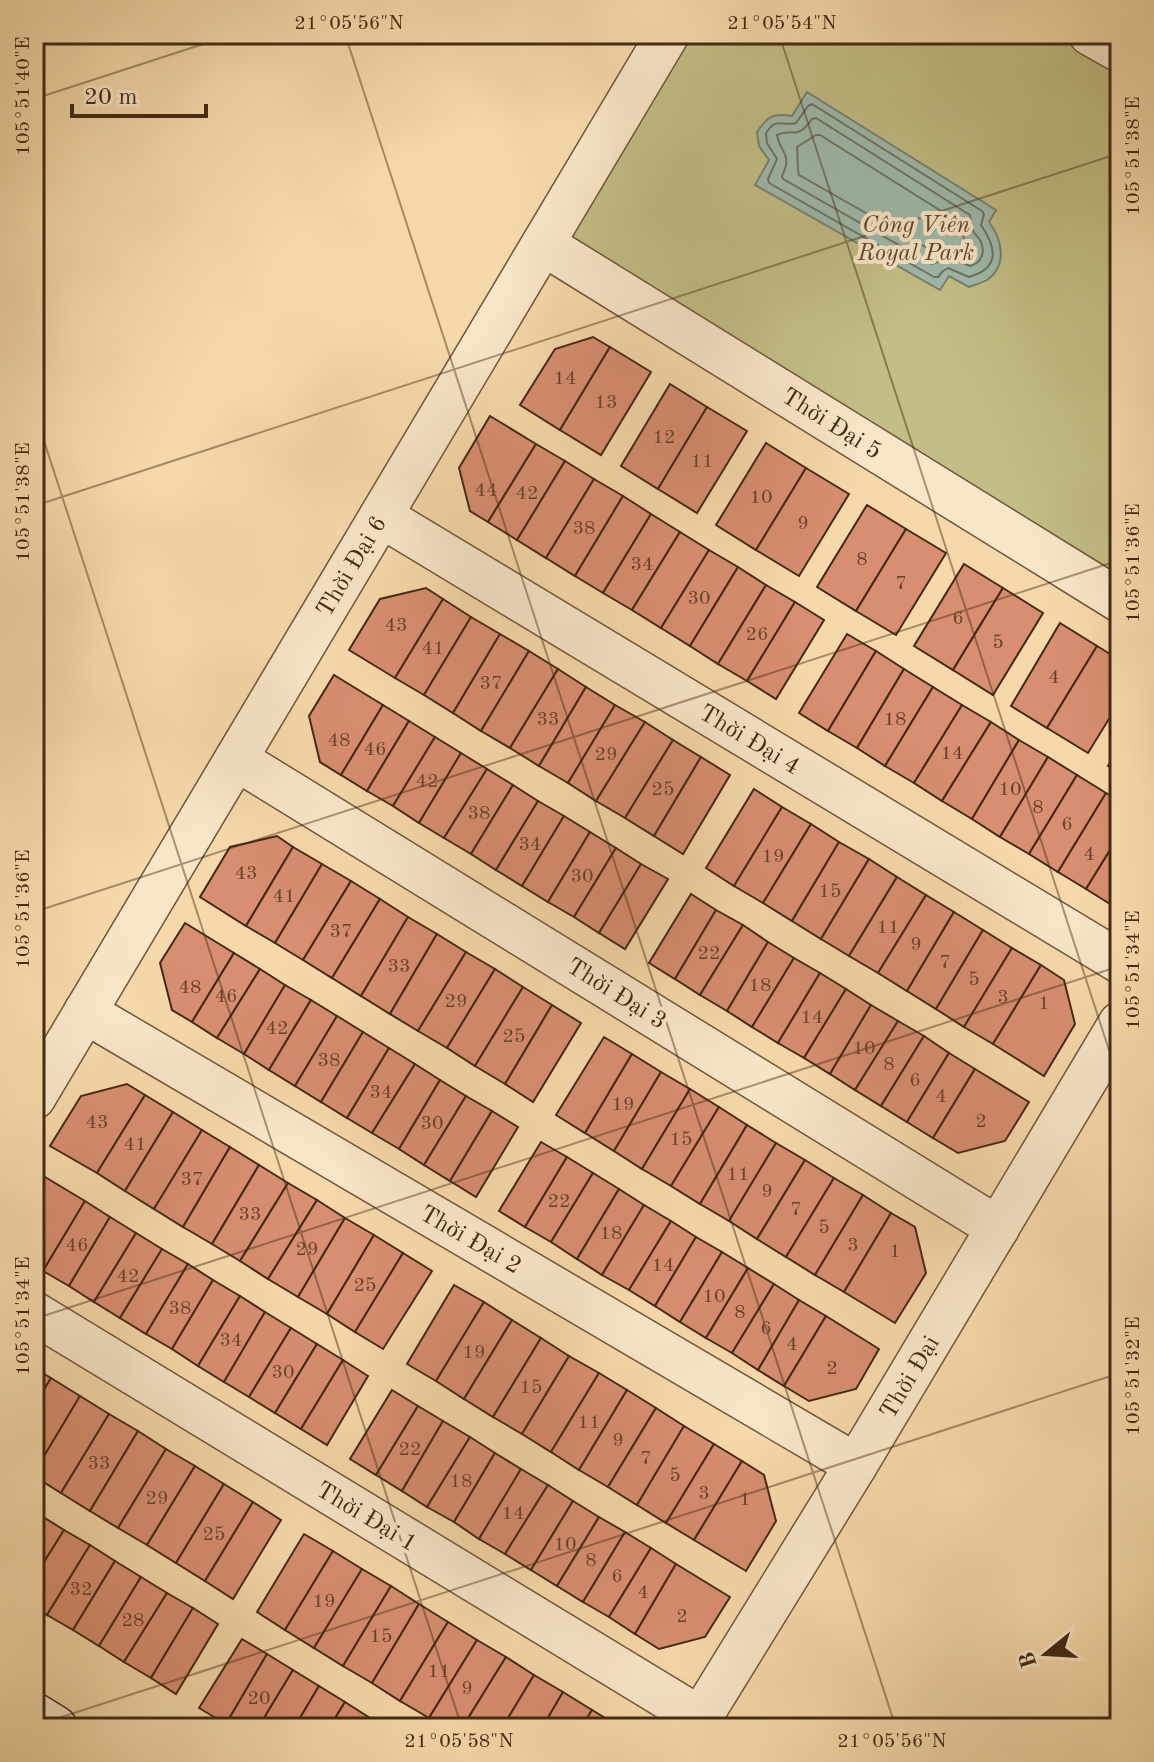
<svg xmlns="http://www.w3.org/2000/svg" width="1154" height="1762" font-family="'Old Standard TT',serif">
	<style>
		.park { fill: #c2be85; stroke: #82744d; stroke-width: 2 }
		.water { fill: #9dbaac; stroke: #798070; stroke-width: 2 }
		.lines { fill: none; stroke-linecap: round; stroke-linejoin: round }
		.shore { stroke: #707260; stroke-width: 2 }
		.building { fill: #d88e70; stroke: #432a15; stroke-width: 2 }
		.street-casing { stroke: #70563a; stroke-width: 45 }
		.secondary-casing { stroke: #432a15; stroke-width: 47 }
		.street { stroke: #f9e6c8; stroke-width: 42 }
		.secondary { stroke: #f9e6c8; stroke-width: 44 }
		.ticks { fill: none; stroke: #432a15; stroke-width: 2; stroke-opacity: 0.45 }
		.labels { text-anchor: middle; stroke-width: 8; stroke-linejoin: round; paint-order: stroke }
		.number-label { font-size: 20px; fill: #68432c }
		.park-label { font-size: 24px; font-style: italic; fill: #5c482b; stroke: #f9e6c8 }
		.street-label { font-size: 24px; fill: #432a15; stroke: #f9e6c8 }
		.neatline { fill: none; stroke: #432a15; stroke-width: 3 }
		.ticks-label { font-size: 20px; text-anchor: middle; fill: #432a15 }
	</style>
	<rect width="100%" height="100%" fill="#f6d9aa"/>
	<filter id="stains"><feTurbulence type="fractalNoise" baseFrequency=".0025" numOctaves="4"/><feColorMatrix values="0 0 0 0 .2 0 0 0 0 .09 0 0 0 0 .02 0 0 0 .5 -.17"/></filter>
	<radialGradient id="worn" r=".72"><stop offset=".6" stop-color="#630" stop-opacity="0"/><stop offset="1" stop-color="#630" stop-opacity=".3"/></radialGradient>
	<polygon class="park" points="668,34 1090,34 1120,51 1120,601 543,244"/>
	<path class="water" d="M807,92L996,210L989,222C1002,239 1008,265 987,280C982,283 974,285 969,287L949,276L940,290L755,185L769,160L759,146L757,132C768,116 772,113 792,116Z"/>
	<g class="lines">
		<g class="shore">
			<path d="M812,104L982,211L984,214L981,225C996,247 1001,268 969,277L948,268L943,271L938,277H934L769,183L768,179L777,159L767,143L766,133C777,116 782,127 796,123L808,106Z"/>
			<path d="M816,118L970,215C971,219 970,224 972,228C975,237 975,232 980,240C986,251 982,263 970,266C949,256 952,258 932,264L783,179L782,176C793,154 780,153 777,135C792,127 796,142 812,119Z"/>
			<path d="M816,135H820L957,221C959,226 967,243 966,247L963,249L946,246L931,250L799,175C797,172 798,153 797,147Z"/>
		</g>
	</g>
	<g class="building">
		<polygon points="593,337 610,347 560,430 520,405 555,349"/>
		<polygon points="610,347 651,372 601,455 560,430"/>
		<polygon points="670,384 707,407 658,489 621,466"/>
		<polygon points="707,407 747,431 697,513 658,489"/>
		<polygon points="490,416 536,444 488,522 470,511 459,468"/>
		<polygon points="766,443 806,468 756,550 716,525"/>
		<polygon points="536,444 565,461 517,540 488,522"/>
		<polygon points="565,461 594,479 546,558 517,540"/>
		<polygon points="806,468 849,494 799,576 756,550"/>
		<polygon points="594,479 623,496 575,576 546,558"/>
		<polygon points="623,496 651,514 603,593 575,576"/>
		<polygon points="867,505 906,529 856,611 817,587"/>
		<polygon points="651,514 680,532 632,610 603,593"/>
		<polygon points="906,529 946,553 896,635 856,611"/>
		<polygon points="680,532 709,550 661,628 632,610"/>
		<polygon points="709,550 738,567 690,646 661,628"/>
		<polygon points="964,564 1003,588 953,670 914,646"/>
		<polygon points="738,567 766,585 718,664 690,646"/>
		<polygon points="766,585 795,602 747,681 718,664"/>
		<polygon points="426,588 443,599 395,678 349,650 380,599"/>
		<polygon points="1003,588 1043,613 993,695 953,670"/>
		<polygon points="443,599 471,617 424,695 395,678"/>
		<polygon points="795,602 824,620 776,699 747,681"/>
		<polygon points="471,617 500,634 453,713 424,695"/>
		<polygon points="1060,623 1097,646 1047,728 1011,706"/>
		<polygon points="500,634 529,651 481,731 453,713"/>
		<polygon points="847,634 876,651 828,731 799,713"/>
		<polygon points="1097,646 1120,660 1120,701 1088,753 1047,728"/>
		<polygon points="529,651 558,669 510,748 481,731"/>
		<polygon points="876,651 904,669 857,748 828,731"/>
		<polygon points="558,669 586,687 539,766 510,748"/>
		<polygon points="904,669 933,687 885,766 857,748"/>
		<polygon points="334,675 383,705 341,775 320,762 309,716"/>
		<polygon points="586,687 615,705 568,783 539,766"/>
		<polygon points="933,687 962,705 914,783 885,766"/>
		<polygon points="383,705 409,721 367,791 341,775"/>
		<polygon points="615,705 645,722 596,801 568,783"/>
		<polygon points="962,705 991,722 942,801 914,783"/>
		<polygon points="409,721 435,737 393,806 367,791"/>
		<polygon points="645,722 673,740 625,818 596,801"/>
		<polygon points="991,722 1019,740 972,819 942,801"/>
		<polygon points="435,737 461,753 419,823 393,806"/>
		<polygon points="673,740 701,757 654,836 625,818"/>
		<polygon points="1019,740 1048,757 1000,837 972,819"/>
		<polygon points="1120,746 1120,773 1108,766"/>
		<polygon points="461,753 487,769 444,838 419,823"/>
		<polygon points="701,757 730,775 683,854 654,836"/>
		<polygon points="1048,757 1077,775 1029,854 1000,837"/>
		<polygon points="487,769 513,785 471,854 444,838"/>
		<polygon points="1077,775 1106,793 1058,872 1029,854"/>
		<polygon points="513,785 538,801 496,870 471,854"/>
		<polygon points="754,789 782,807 734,886 706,868"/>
		<polygon points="1106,793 1120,801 1120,834 1086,889 1058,872"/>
		<polygon points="538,801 564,816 522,886 496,870"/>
		<polygon points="782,807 811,824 763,903 734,886"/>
		<polygon points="564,816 590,832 548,902 522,886"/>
		<polygon points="811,824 839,842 792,921 763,903"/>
		<polygon points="590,832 616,848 574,917 548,902"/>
		<polygon points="1120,834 1120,901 1110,904 1086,889"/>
		<polygon points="277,836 293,847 246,926 200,897 230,847"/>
		<polygon points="839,842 869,859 821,939 792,921"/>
		<polygon points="293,847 322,864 275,943 246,926"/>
		<polygon points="616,848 641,864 599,933 574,917"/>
		<polygon points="869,859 897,877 849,956 821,939"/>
		<polygon points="322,864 351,881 303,960 275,943"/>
		<polygon points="641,864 668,879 625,949 599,933"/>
		<polygon points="897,877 926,895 878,973 849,956"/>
		<polygon points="351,881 380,899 332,978 303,960"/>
		<polygon points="691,894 716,910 675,979 649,963"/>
		<polygon points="926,895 954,912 907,991 878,973"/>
		<polygon points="380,899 408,917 361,996 332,978"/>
		<polygon points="716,910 743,925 700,995 675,979"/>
		<polygon points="954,912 983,930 936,1009 907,991"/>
		<polygon points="408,917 437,934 390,1014 361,996"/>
		<polygon points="185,923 234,953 192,1022 172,1010 160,963"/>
		<polygon points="743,925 768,942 727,1011 700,995"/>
		<polygon points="983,930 1012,948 964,1027 936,1009"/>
		<polygon points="437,934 466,952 418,1031 390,1014"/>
		<polygon points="768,942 794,958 752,1027 727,1011"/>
		<polygon points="1012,948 1041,965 993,1044 964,1027"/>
		<polygon points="466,952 495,969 447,1048 418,1031"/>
		<polygon points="234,953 260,969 217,1038 192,1022"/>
		<polygon points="794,958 820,973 778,1043 752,1027"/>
		<polygon points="1041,965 1064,980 1075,1024 1044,1076 993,1044"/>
		<polygon points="260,969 285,985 244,1054 217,1038"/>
		<polygon points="495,969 523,987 475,1066 447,1048"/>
		<polygon points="820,973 846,989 804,1058 778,1043"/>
		<polygon points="285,985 311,1000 269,1070 244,1054"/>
		<polygon points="523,987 552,1005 505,1084 475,1066"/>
		<polygon points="846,989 871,1005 830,1074 804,1058"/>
		<polygon points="311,1000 337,1016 295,1086 269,1070"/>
		<polygon points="552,1005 581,1023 533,1102 505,1084"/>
		<polygon points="871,1005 898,1021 855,1090 830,1074"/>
		<polygon points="337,1016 363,1032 321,1102 295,1086"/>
		<polygon points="898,1021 924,1036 881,1106 855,1090"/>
		<polygon points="363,1032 389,1048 347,1118 321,1102"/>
		<polygon points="924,1036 949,1053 907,1122 881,1106"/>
		<polygon points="604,1037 632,1054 585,1133 556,1115"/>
		<polygon points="389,1048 415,1064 372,1133 347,1118"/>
		<polygon points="949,1053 975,1069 933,1138 907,1122"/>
		<polygon points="632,1054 661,1072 614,1151 585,1133"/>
		<polygon points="415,1064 440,1080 399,1149 372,1133"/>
		<polygon points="975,1069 1029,1102 1005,1141 958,1153 933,1138"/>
		<polygon points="661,1072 690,1089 642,1169 614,1151"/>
		<polygon points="440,1080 466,1096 424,1165 399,1149"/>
		<polygon points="127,1084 145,1095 97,1173 50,1146 81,1096"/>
		<polygon points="690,1089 719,1107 671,1186 642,1169"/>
		<polygon points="145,1095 173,1112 125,1191 97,1173"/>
		<polygon points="466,1096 492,1111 450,1181 424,1165"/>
		<polygon points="719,1107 747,1125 700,1204 671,1186"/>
		<polygon points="492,1111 518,1127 476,1197 450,1181"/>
		<polygon points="173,1112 202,1130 154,1209 125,1191"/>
		<polygon points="747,1125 776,1143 729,1221 700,1204"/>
		<polygon points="202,1130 230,1147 183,1227 154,1209"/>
		<polygon points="541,1142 567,1157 525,1227 499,1211"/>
		<polygon points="776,1143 805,1160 757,1239 729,1221"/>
		<polygon points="230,1147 259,1165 212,1244 183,1227"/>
		<polygon points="567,1157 593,1173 551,1242 525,1227"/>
		<polygon points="805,1160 834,1178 786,1257 757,1239"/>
		<polygon points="259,1165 288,1183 240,1261 212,1244"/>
		<polygon points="35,1171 85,1201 43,1271 34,1265"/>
		<polygon points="593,1173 619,1189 577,1259 551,1242"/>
		<polygon points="834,1178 863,1195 815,1275 786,1257"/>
		<polygon points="288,1183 317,1200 268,1279 240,1261"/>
		<polygon points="619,1189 644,1205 602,1275 577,1259"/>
		<polygon points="863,1195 891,1213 844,1292 815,1275"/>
		<polygon points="317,1200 345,1218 298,1297 268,1279"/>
		<polygon points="85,1201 110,1217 69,1286 43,1271"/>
		<polygon points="644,1205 671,1221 629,1290 602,1275"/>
		<polygon points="891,1213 915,1227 926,1273 895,1323 844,1292"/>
		<polygon points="110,1217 136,1233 94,1302 69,1286"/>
		<polygon points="345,1218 374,1235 327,1314 298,1297"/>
		<polygon points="671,1221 696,1237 655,1306 629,1290"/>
		<polygon points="136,1233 162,1249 120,1318 94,1302"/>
		<polygon points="374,1235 403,1253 355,1332 327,1314"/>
		<polygon points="696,1237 722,1252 680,1322 655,1306"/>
		<polygon points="162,1249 188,1264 146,1334 120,1318"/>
		<polygon points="722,1252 748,1268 706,1338 680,1322"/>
		<polygon points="403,1253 432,1271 383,1349 355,1332"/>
		<polygon points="188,1264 213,1280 172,1349 146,1334"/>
		<polygon points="748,1268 774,1284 732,1353 706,1338"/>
		<polygon points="213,1280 240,1296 198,1366 172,1349"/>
		<polygon points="774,1284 799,1300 758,1370 732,1353"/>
		<polygon points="454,1285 484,1302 436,1381 407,1364"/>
		<polygon points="240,1296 265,1312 224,1382 198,1366"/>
		<polygon points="799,1300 826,1316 784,1386 758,1370"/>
		<polygon points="484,1302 512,1320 464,1399 436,1381"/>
		<polygon points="265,1312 291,1328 249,1397 224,1382"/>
		<polygon points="826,1316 879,1349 856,1389 809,1401 784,1386"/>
		<polygon points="512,1320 541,1338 493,1417 464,1399"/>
		<polygon points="291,1328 317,1344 275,1413 249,1397"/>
		<polygon points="541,1338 569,1356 522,1434 493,1417"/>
		<polygon points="317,1344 343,1360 301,1429 275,1413"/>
		<polygon points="569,1356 599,1373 551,1452 522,1434"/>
		<polygon points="343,1360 368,1376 327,1445 301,1429"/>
		<polygon points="34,1368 51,1378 34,1407"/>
		<polygon points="599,1373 627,1390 579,1470 551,1452"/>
		<polygon points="51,1378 80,1396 34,1473 34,1407"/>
		<polygon points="392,1390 418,1406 376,1475 350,1459"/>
		<polygon points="627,1390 656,1408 608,1487 579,1470"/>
		<polygon points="80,1396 109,1414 61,1493 34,1476 34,1473"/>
		<polygon points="418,1406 443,1421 402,1491 376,1475"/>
		<polygon points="656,1408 684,1426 637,1505 608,1487"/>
		<polygon points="109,1414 138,1431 90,1511 61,1493"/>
		<polygon points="443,1421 470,1437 427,1507 402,1491"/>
		<polygon points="684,1426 714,1444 666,1523 637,1505"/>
		<polygon points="138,1431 166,1449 118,1528 90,1511"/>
		<polygon points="470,1437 495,1453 454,1522 427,1507"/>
		<polygon points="714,1444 742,1461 694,1540 666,1523"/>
		<polygon points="166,1449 195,1466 147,1545 118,1528"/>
		<polygon points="495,1453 521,1469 479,1539 454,1522"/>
		<polygon points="742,1461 764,1475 776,1521 746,1571 694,1540"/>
		<polygon points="195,1466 224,1484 176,1563 147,1545"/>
		<polygon points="521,1469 548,1485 505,1554 479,1539"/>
		<polygon points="224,1484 253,1502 205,1581 176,1563"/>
		<polygon points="548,1485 573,1501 531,1570 505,1554"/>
		<polygon points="573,1501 599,1517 557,1586 531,1570"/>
		<polygon points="253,1502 281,1520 233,1599 205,1581"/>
		<polygon points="37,1513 64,1530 34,1578 34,1519"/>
		<polygon points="599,1517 625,1532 583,1602 557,1586"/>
		<polygon points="64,1530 90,1545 47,1615 34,1607 34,1578"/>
		<polygon points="625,1532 651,1548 609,1617 583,1602"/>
		<polygon points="304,1534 333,1551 285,1630 257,1612"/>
		<polygon points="90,1545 115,1561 73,1630 47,1615"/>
		<polygon points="651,1548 676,1564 635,1634 609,1617"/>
		<polygon points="333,1551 362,1569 314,1648 285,1630"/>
		<polygon points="115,1561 141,1577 99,1646 73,1630"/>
		<polygon points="676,1564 730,1597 705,1637 659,1649 635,1634"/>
		<polygon points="362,1569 391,1586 343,1666 314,1648"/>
		<polygon points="141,1577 167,1593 124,1662 99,1646"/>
		<polygon points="391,1586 419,1604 372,1683 343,1666"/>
		<polygon points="167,1593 193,1608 151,1678 124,1662"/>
		<polygon points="419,1604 448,1622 400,1701 372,1683"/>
		<polygon points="193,1608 218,1624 176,1694 151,1678"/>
		<polygon points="448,1622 477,1640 429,1718 400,1701"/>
		<polygon points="242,1639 267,1654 226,1724 199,1708"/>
		<polygon points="477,1640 506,1657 462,1728 445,1728 429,1718"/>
		<polygon points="267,1654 293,1670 258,1728 233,1728 226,1724"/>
		<polygon points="506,1657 534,1675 502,1728 462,1728"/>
		<polygon points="293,1670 319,1686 294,1728 258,1728"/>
		<polygon points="534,1675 563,1692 542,1728 502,1728"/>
		<polygon points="319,1686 345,1702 329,1728 294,1728"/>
		<polygon points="563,1692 592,1710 581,1728 542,1728"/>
		<polygon points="345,1702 370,1718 364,1728 329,1728"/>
		<polygon points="592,1710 615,1724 616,1728 581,1728"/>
		<polygon points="370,1718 388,1728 364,1728"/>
	</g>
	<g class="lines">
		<g class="street-casing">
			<g id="street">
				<polyline points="1090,34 1120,51"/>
				<polyline points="543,244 1120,601"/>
				<polyline points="381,516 1120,962"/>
				<polyline points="236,759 998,1228"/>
				<polyline points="85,1012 856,1465"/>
				<polyline points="34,1098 668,34"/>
				<polyline points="34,1313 700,1718"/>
				<polyline points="694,1728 856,1465 1120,1023"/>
			</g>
		</g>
		<g class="secondary-casing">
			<polyline id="secondary" points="34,1715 55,1728"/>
		</g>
		<use href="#street" class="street"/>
		<use href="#secondary" class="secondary"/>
	</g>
	<path class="ticks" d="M345,34L896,1728M779,34L1120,1084M34,99L234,34M34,410L462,1728M34,506L1120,153M34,912L1120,560M34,1319L1120,966M34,1726L1120,1373"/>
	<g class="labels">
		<g class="number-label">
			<text x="565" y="384">14</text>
			<text x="606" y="408">13</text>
			<text x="664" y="443">12</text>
			<text x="702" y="467">11</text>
			<text x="486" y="496">44</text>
			<text x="527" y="499">42</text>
			<text x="761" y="503">10</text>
			<text x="803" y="529">9</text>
			<text x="584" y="534">38</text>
			<text x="862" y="565">8</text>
			<text x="642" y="570">34</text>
			<text x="901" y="589">7</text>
			<text x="699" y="604">30</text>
			<text x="958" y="624">6</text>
			<text x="396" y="631">43</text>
			<text x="757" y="640">26</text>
			<text x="998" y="648">5</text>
			<text x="433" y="654">41</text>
			<text x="1054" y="683">4</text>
			<text x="491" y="689">37</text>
			<text x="548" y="725">33</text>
			<text x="895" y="725">18</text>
			<text x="339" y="746">48</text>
			<text x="375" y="755">46</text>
			<text x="952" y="759">14</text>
			<text x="606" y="760">29</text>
			<text x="427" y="787">42</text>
			<text x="663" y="795">25</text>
			<text x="1010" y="795">10</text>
			<text x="1038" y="813">8</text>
			<text x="479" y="819">38</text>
			<text x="1067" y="830">6</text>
			<text x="530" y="850">34</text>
			<text x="1089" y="860">4</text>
			<text x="773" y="862">19</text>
			<text x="246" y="879">43</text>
			<text x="582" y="882">30</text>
			<text x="830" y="897">15</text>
			<text x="284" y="902">41</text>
			<text x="888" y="933">11</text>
			<text x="341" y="937">37</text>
			<text x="916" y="950">9</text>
			<text x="709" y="959">22</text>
			<text x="945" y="968">7</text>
			<text x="399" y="972">33</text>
			<text x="974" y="985">5</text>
			<text x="760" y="991">18</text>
			<text x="190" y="993">48</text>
			<text x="226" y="1002">46</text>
			<text x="1003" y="1003">3</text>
			<text x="456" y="1007">29</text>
			<text x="1044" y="1009">1</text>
			<text x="812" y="1023">14</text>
			<text x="277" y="1034">42</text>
			<text x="514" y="1042">25</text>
			<text x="864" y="1054">10</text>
			<text x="329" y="1066">38</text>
			<text x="889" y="1070">8</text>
			<text x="915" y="1086">6</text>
			<text x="381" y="1098">34</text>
			<text x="941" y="1102">4</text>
			<text x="623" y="1110">19</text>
			<text x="981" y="1127">2</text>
			<text x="97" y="1128">43</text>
			<text x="432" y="1129">30</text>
			<text x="681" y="1145">15</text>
			<text x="135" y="1150">41</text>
			<text x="738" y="1180">11</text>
			<text x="192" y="1185">37</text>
			<text x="767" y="1197">9</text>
			<text x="559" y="1207">22</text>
			<text x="796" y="1215">7</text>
			<text x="250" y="1220">33</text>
			<text x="824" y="1233">5</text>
			<text x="611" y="1239">18</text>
			<text x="77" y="1251">46</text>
			<text x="853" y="1251">3</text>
			<text x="307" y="1255">29</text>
			<text x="895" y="1257">1</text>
			<text x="663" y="1271">14</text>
			<text x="128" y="1282">42</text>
			<text x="365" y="1291">25</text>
			<text x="714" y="1302">10</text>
			<text x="180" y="1314">38</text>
			<text x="740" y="1318">8</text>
			<text x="766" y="1334">6</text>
			<text x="231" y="1346">34</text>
			<text x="792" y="1350">4</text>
			<text x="474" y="1358">19</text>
			<text x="832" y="1374">2</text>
			<text x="283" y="1378">30</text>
			<text x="531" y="1393">15</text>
			<text x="589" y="1428">11</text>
			<text x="618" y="1446">9</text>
			<text x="410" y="1455">22</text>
			<text x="646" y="1464">7</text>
			<text x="99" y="1469">33</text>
			<text x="675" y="1481">5</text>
			<text x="461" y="1487">18</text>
			<text x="704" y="1499">3</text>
			<text x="157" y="1504">29</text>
			<text x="745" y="1505">1</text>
			<text x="513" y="1519">14</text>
			<text x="214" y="1540">25</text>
			<text x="565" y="1550">10</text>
			<text x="591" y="1566">8</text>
			<text x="617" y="1582">6</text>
			<text x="81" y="1595">32</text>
			<text x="643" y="1598">4</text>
			<text x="324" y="1607">19</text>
			<text x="682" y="1622">2</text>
			<text x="133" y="1626">28</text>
			<text x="381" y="1642">15</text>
			<text x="439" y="1677">11</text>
			<text x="467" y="1694">9</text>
			<text x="259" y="1704">20</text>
		</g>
		<g class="park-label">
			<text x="916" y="232">Công Viên<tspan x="916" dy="28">Royal Park</tspan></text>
		</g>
		<g class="street-label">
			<text transform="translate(832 423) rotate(32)" y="8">Thời Đại 5</text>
			<text transform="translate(351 566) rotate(-59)" y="8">Thời Đại 6</text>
			<text transform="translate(750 739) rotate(31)" y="8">Thời Đại 4</text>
			<text transform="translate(617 993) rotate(32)" y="8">Thời Đại 3</text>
			<text transform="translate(471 1239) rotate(30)" y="8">Thời Đại 2</text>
			<text transform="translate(909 1377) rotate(-59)" y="8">Thời Đại</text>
			<text transform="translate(367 1516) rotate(31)" y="8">Thời Đại 1</text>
		</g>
	</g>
	<rect width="1154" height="1762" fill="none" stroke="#f6d9aa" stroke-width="88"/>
	<g transform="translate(1046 1654) rotate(252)" stroke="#f9e6c8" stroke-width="6" paint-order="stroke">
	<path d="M0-6L14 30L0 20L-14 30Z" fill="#432a15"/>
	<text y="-12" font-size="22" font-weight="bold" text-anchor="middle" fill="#432a15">B</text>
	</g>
	<path d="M72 104v12h134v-12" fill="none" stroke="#432a15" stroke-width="4"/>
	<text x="84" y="104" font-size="24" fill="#432a15" stroke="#f9e6c8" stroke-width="6" paint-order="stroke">20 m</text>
	<rect x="44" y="44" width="1066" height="1674" class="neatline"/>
	<g class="ticks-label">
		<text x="349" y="29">21°05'56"N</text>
		<text x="782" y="29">21°05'54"N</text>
		<text transform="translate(22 96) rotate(-90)" y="7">105°51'40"E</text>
		<text transform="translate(1132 156) rotate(-90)" y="7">105°51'38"E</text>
		<text transform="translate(22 502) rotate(-90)" y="7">105°51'38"E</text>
		<text transform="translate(1132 563) rotate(-90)" y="7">105°51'36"E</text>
		<text transform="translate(22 909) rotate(-90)" y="7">105°51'36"E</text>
		<text transform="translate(1132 970) rotate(-90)" y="7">105°51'34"E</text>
		<text transform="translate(22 1316) rotate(-90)" y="7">105°51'34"E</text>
		<text transform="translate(1132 1376) rotate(-90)" y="7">105°51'32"E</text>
		<text x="459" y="1747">21°05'58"N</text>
		<text x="892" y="1747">21°05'56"N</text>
	</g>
	<rect width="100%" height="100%" filter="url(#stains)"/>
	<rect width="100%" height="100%" fill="url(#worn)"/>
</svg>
